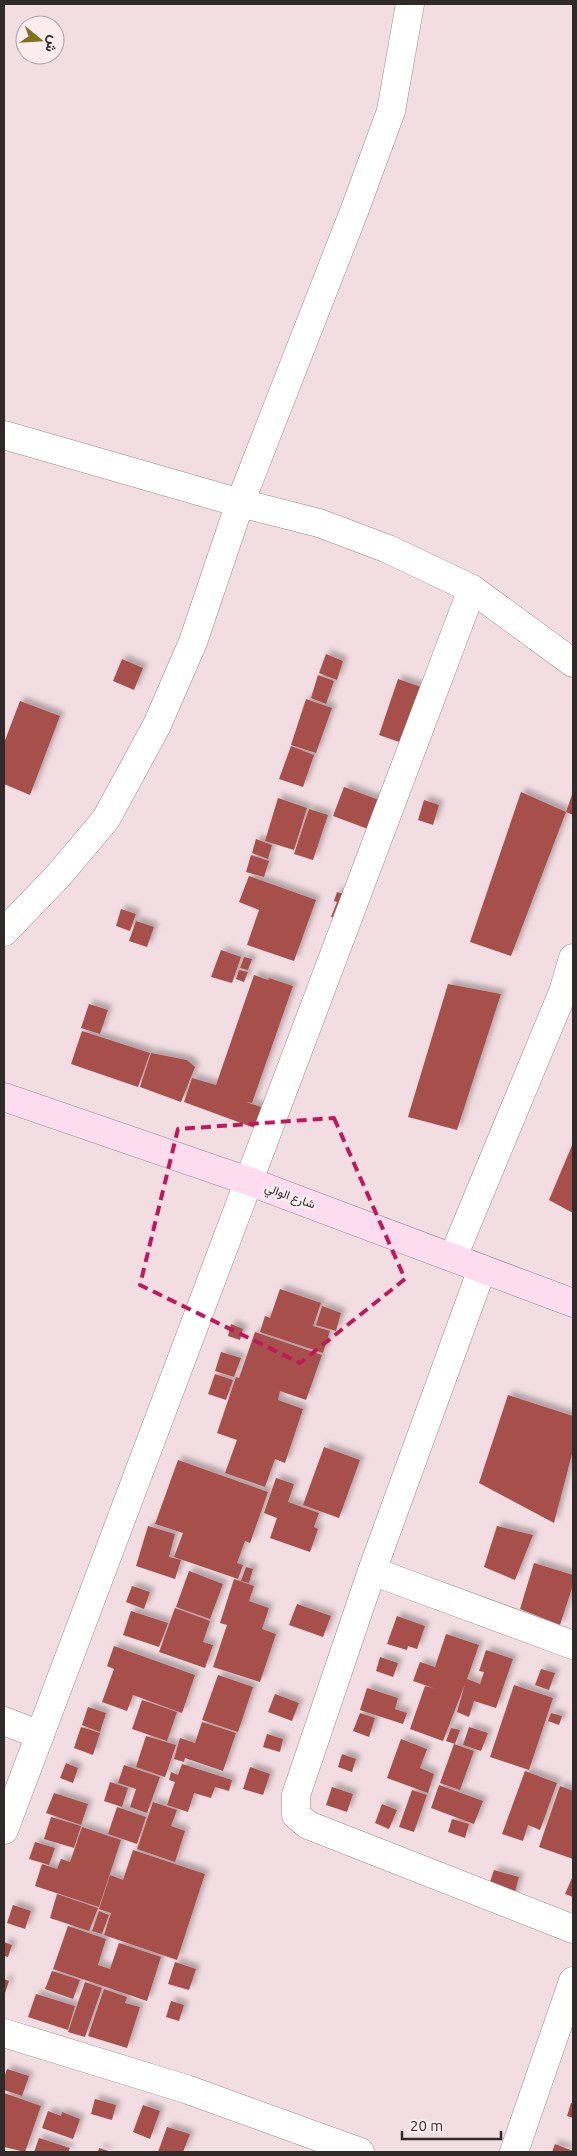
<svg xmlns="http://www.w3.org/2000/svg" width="577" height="2156" font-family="Ubuntu,Vazirmatn,sans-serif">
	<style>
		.building { fill: #a64f4b; filter: url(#shadow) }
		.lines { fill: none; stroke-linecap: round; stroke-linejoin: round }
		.street-casing { stroke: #9a888b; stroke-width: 29 }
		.secondary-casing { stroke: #9a888b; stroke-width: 29 }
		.street { stroke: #fff; stroke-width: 28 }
		.secondary { stroke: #fedcf0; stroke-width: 28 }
		.marked { fill: none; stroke: #c2185b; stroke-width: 4; stroke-dasharray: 10 6; stroke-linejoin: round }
		.labels { text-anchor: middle; stroke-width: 5; stroke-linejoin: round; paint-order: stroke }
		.street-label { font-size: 12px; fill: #312a2b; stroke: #fcecef }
	</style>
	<defs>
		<filter id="shadow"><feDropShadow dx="4.5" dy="-4.5" stdDeviation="2.5" flood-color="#0004"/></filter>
	</defs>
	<rect width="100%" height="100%" fill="#f2dee2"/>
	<g class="building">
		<polygon points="326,654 343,661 337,680 319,673"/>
		<polygon points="122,659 143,668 134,690 113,681"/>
		<polygon points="318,675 334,681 326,704 311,698"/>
		<polygon points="398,679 421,687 402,743 379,735"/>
		<polygon points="306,699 332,708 316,753 291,745"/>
		<polygon points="20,701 60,716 30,795 4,784 4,743"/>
		<polygon points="291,746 314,755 303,787 279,779"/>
		<polygon points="344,787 379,800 368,829 333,816"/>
		<polygon points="521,792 566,812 511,956 470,942"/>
		<polygon points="573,792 573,815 566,812"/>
		<polygon points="278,798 307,808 294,850 265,841"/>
		<polygon points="424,800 439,805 433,825 418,820"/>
		<polygon points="309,809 328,815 313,860 294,854"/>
		<polygon points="256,839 272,845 268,859 252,853"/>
		<polygon points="251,855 269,861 264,877 246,872"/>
		<polygon points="249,876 316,900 294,961 247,945 259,910 239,902"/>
		<polygon points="337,892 347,895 338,919 331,917 337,902 334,901"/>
		<polygon points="121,909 136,914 130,931 116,926"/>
		<polygon points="136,921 154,927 147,947 129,941"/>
		<polygon points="221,950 241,957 232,983 211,977"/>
		<polygon points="244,957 252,959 248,970 240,968"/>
		<polygon points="239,970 248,972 244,982 236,979"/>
		<polygon points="254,975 268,980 269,978 293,986 252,1103 246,1102 267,1109 260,1130 184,1102 192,1078 216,1085"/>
		<polygon points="448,984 501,994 457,1130 408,1117"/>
		<polygon points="89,1004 108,1010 100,1034 81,1028"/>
		<polygon points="82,1031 150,1053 138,1087 71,1064"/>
		<polygon points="151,1053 187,1060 195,1067 181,1102 140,1087"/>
		<polygon points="573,1143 573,1213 549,1200"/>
		<polygon points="280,1289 321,1303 313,1326 330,1331 323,1353 260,1332 265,1316 270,1318"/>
		<polygon points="322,1306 341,1313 336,1331 316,1325"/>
		<polygon points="231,1324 243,1329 240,1340 228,1336"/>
		<polygon points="255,1332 322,1355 306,1400 280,1391 278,1400 303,1409 285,1463 275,1459 265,1487 225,1473 237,1440 217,1433 236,1377 239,1378"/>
		<polygon points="221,1352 241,1358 234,1377 215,1371"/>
		<polygon points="215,1374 233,1380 226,1400 208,1394"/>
		<polygon points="508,1395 573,1416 573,1450 554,1523 479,1483"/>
		<polygon points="324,1447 360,1460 339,1518 303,1505"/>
		<polygon points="178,1460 268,1492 250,1543 245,1541 237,1563 243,1565 238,1579 174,1557 183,1533 155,1524"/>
		<polygon points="276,1478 294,1484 288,1502 319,1513 314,1527 318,1529 310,1552 270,1538 277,1518 264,1513"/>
		<polygon points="148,1526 175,1534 169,1557 181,1560 175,1579 136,1566"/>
		<polygon points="497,1526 533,1535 515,1580 484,1567"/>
		<polygon points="534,1563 573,1575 573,1585 560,1625 520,1609"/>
		<polygon points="246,1567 253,1569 249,1583 241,1581"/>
		<polygon points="189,1571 223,1584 210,1619 176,1607"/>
		<polygon points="234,1579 254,1586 249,1601 269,1608 262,1629 276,1634 260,1682 213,1667 227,1625 220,1623"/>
		<polygon points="132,1586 150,1592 144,1609 126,1602"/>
		<polygon points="297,1604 331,1616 323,1637 289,1625"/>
		<polygon points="175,1608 210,1621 203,1642 213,1645 205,1668 159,1652"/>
		<polygon points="131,1611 168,1623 159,1647 123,1635"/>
		<polygon points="397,1616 425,1626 417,1649 408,1646 407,1650 387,1644"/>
		<polygon points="446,1634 479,1645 467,1679 480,1684 484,1672 479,1671 486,1650 513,1659 496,1708 474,1701 469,1717 457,1712 465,1684 443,1741 410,1729 425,1686 436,1689 413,1681 420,1662 435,1667"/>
		<polygon points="114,1646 195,1675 182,1713 133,1695 127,1711 102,1702 114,1669 107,1666"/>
		<polygon points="380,1657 398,1663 393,1677 376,1671"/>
		<polygon points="541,1669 555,1673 549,1690 535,1685"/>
		<polygon points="218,1675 253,1687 238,1732 202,1720"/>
		<polygon points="514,1685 553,1698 529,1770 490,1757"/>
		<polygon points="367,1688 398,1698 395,1709 407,1713 403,1724 360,1710"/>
		<polygon points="275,1694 299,1703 292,1721 268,1712"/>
		<polygon points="142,1700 177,1712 167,1741 132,1729"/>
		<polygon points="88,1707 106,1713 100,1732 82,1725"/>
		<polygon points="360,1713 375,1718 369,1737 353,1731"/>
		<polygon points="551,1713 562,1716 559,1725 548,1721"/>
		<polygon points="202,1722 236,1733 223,1771 185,1758 184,1762 174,1759 180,1738 195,1743"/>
		<polygon points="81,1727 100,1733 93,1755 74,1748"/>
		<polygon points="469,1727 488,1733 481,1751 463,1745"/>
		<polygon points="451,1728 460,1730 455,1744 446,1741"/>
		<polygon points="267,1734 283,1739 280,1752 263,1747"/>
		<polygon points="146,1736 176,1745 165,1777 136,1767"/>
		<polygon points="401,1739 427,1749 420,1768 434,1774 428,1793 387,1778"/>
		<polygon points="454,1744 474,1751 460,1790 440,1783"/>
		<polygon points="342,1754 356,1759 352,1772 338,1767"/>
		<polygon points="66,1763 78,1768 73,1783 60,1778"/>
		<polygon points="182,1764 232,1780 229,1791 215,1787 211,1798 194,1793 188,1812 167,1805 175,1782 169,1780 171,1772 178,1775"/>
		<polygon points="124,1765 160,1777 147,1813 130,1807 136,1789 118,1783"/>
		<polygon points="250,1767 270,1774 263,1795 243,1789"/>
		<polygon points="525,1771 557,1783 540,1830 528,1825 523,1841 502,1834"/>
		<polygon points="110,1782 128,1788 122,1807 104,1801"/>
		<polygon points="439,1785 483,1801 474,1824 431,1808"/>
		<polygon points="560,1786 573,1791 573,1859 539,1847"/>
		<polygon points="332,1787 353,1794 347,1812 326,1805"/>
		<polygon points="412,1790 427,1795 414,1832 399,1827"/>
		<polygon points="54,1793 88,1804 81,1825 46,1813"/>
		<polygon points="153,1802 177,1810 171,1826 185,1831 175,1862 137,1849"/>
		<polygon points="382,1804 397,1810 389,1829 375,1823"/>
		<polygon points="117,1807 146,1817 137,1844 108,1834"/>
		<polygon points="51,1817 81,1826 74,1848 44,1839"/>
		<polygon points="452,1819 469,1824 465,1838 448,1832"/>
		<polygon points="82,1827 121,1840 99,1907 35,1886 42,1864 57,1869 61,1859 70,1862"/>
		<polygon points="35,1842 55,1848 49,1865 29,1859"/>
		<polygon points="133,1850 205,1874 177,1960 104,1935 111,1913 99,1909 110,1875 123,1880"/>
		<polygon points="494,1870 519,1877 513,1899 487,1891"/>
		<polygon points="572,1878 573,1878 573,1897 565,1894"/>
		<polygon points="57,1894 98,1908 89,1931 50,1918"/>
		<polygon points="13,1905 31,1911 25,1929 7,1923"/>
		<polygon points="99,1911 109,1915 102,1934 92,1931"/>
		<polygon points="68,1926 106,1939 94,1978 98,1965 110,1969 119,1943 161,1957 147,2001 53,1969"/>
		<polygon points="4,1942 12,1945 8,1957 4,1956"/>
		<polygon points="175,1962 196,1969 189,1990 168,1984"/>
		<polygon points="52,1971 80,1980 73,1999 45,1989"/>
		<polygon points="4,1979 9,1981 4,1996"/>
		<polygon points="85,1982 102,1988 85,2037 68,2032"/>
		<polygon points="104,1989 127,1997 125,2003 140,2007 127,2048 88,2036"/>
		<polygon points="36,1994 75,2006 68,2030 28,2017"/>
		<polygon points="171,2001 184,2005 179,2021 166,2017"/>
		<polygon points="7,2069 29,2076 22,2096 4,2090 4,2078"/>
		<polygon points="4,2093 41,2106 25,2152 4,2147"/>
		<polygon points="95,2099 116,2105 112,2120 91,2114"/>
		<polygon points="571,2103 573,2104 573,2118 567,2116"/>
		<polygon points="143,2105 160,2111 150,2139 133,2132"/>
		<polygon points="48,2111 61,2116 62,2112 80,2119 73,2139 42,2128"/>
		<polygon points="167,2127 190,2134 183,2152 158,2152"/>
		<polygon points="39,2138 70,2148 68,2152 34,2152"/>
		<polygon points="555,2144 573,2151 573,2152 552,2152"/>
		<polygon points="99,2148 112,2152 98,2152"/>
	</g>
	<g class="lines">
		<g class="street-casing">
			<g id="street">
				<polyline points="4,435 240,503 319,523 388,549 472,589 573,663"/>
				<polyline points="4,932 59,875 106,819 157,725 193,642 240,503 355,209 391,111 410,4"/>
				<polyline points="453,1257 563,992 573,958"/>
				<polyline points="482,1269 372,1571 296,1795 296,1815 308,1825 573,1929"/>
				<polyline points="372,1571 573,1645"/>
				<polyline points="4,1721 40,1735"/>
				<polyline points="4,1830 472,589"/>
				<polyline points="4,2033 186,2089 360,2152"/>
				<polyline points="514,2152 573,1981"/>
			</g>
		</g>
		<g class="secondary-casing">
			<polyline id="secondary" points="4,1097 248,1181 573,1303"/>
		</g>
		<use href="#street" class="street"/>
		<use href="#secondary" class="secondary"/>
	</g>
	<path class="marked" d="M334,1118L405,1279L300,1363L140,1285L178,1129Z"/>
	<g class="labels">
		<g class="street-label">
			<text transform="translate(290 1196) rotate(20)" y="4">شارع الوالي</text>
		</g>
	</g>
	<rect width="577" height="2156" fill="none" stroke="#312a2b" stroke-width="10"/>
	<g transform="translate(40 40) rotate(108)"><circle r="24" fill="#fcecef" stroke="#ab9ea1"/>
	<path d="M0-4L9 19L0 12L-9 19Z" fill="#7e7417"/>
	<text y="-8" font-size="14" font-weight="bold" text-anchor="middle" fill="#312a2b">ش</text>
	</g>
	<path d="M402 2131v8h99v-8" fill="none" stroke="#312a2b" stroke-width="2.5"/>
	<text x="410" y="2131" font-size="15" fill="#312a2b" stroke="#fcecef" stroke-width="4" paint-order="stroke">20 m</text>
</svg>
